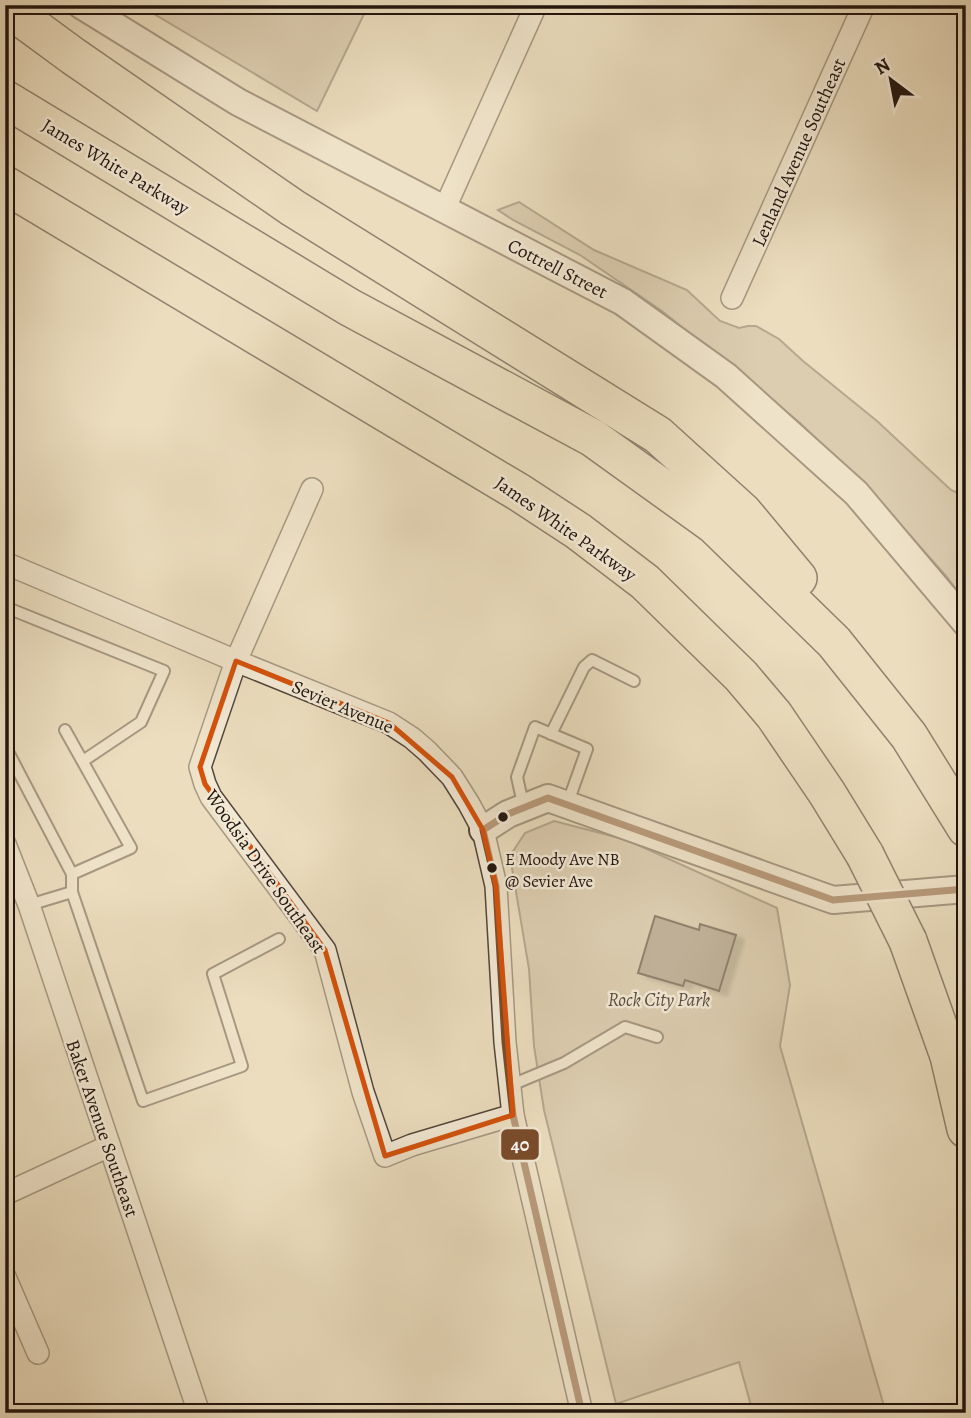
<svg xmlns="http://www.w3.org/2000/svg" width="971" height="1418" font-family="Alegreya,serif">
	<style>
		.green { fill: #c9bba0; stroke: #756857; stroke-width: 2 }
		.building { fill: #8a7d6a; stroke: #21140e; stroke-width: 2; filter: url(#shadow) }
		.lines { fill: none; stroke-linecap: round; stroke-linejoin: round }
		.service-casing { stroke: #54463a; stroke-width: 14 }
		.minor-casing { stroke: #54463a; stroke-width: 24 }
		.tertiary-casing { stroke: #54463a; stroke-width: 30 }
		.motorway-casing { stroke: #21140e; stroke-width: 40 }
		.service { stroke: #f2e9d5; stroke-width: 10 }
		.minor { stroke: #f2e9d5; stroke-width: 21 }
		.tertiary { stroke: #f2e9d5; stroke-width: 26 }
		.motorway { stroke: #ebddbe; stroke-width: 37 }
		.motorway-bridge-casing { stroke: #21140e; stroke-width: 40; stroke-linecap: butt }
		.motorway-bridge { stroke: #ebddbe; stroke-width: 37 }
		.bus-1-casing { stroke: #f2e9d5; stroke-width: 12 }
		.bus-1 { stroke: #7a4b2a; stroke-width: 7 }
		.marked { fill: none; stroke: #d4520c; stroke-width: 5; stroke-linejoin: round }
		.bus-dot { fill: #21140e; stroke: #f2e9d5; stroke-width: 2.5 }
		.labels { text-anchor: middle; stroke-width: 5; stroke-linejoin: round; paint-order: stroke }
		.bus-label { font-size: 17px; fill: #21140e; stroke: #f2e9d5; text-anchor: start }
		.street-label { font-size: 19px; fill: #21140e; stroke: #f2e9d5 }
		.park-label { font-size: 19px; font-style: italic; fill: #5c4e41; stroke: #f2e9d5 }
		.line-badge { stroke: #f2e9d5; stroke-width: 2.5 }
		.badge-label { font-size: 19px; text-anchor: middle; font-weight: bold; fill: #fff }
	</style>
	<defs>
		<filter id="shadow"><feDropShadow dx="8" dy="4.5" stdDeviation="2" flood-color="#0004"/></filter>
	</defs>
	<rect width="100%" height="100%" fill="#ebddbe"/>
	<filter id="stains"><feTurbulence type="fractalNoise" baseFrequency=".00286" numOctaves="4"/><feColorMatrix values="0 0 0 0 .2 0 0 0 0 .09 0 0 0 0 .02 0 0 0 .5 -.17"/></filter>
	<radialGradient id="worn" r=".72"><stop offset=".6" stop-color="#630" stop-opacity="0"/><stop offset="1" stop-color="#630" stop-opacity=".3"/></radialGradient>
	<g class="green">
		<polygon points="139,5 354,5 366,10 317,111"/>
		<polygon points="519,202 594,250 687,290 720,321 739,328 748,326 756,326 779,339 803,361 877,421 951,490 960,494 966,490 966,602 946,576 876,497 799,422 662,311 580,255 513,220 498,210"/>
		<polygon points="554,821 627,840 777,908 790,985 780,1046 886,1413 753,1413 739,1362 616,1404 544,1110 534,1046 529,969 510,856 525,833"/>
	</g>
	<polygon class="building" points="655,916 699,930 700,924 736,935 719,991 685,980 683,986 638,973"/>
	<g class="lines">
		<g class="service-casing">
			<g id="service">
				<polyline points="5,607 164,671 141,722 83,761"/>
				<polyline points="65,730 131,848 72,874 72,892"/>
				<polyline points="551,734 584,667 592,660 634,681"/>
				<polyline points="5,746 72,874"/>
				<polyline points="524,808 517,777 535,727 587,749 567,805"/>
				<polyline points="29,905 72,892 143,1101 242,1066 213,974 279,939"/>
				<polyline points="509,1086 564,1063 625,1027 657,1037"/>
			</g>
		</g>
		<g class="minor-casing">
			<g id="minor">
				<polyline points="444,210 536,5"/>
				<polyline points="732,298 864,5"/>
				<polyline points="312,489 236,661 200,767 205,784 211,797 325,950 363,1092 385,1156 412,1145 513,1115"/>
				<polyline points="5,563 236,661 389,723 412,738 427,751 452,777 469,804 483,830 496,886 505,1042 513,1115 582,1413"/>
				<polyline points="5,844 29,905 199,1413"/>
				<polyline points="5,1194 109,1146"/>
				<polyline points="5,1277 38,1353"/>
			</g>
		</g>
		<g class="tertiary-casing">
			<g id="tertiary">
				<polyline points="81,5 238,102 623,302 726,376 856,493 966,623"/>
				<polyline points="483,830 508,814 548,798 833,900 966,889"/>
			</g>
		</g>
		<g class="motorway-casing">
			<g id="motorway">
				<polyline points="5,6 73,56 293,208 658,435 743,512 798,578"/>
				<polyline points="5,99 349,307 593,438 714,525 834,642 909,736 966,828"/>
				<polyline points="5,185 520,493 578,531 645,582 741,676 774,715 827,793 865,855"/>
				<polyline points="908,941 949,1056 966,1129"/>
			</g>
		</g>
		<use href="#service" class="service"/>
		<use href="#minor" class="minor"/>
		<use href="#tertiary" class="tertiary"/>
		<use href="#motorway" class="motorway"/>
		<g class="motorway-bridge-casing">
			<polyline id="motorway-bridge" points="865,855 908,941"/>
		</g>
		<use href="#motorway-bridge" class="motorway-bridge"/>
		<g class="bus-1-casing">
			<polyline id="bus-1" points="582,1413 513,1115 505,1042 496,886 483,830 508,814 548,798 833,900 966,889"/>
		</g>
		<use href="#bus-1" class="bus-1"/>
	</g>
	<path d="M0 0H971V1418H0ZM236,661L389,723L452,777L483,830L496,886L513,1115L385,1156L325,950L205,784L200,767Z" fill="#ebddbe" fill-opacity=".55" fill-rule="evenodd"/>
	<path class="marked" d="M236,661L389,723L452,777L483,830L496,886L513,1115L385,1156L325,950L205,784L200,767Z"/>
	<g class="bus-dot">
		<circle cx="503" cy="817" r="6"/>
		<circle cx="492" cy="868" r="6"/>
	</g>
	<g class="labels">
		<g class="bus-label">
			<text x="505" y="865">E Moody Ave NB<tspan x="505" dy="22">@ Sevier Ave</tspan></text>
		</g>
		<g class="street-label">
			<text transform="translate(798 152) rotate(-66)" y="7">Lenland Avenue Southeast</text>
			<text transform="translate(116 166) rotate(31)" y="7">James White Parkway</text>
			<text transform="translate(558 268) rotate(27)" y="7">Cottrell Street</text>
			<text transform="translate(566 528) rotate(35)" y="7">James White Parkway</text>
			<text transform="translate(343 706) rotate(23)" y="7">Sevier Avenue</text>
			<text transform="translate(266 871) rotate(55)" y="7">Woodsia Drive Southeast</text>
			<text transform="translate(103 1128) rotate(71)" y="7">Baker Avenue Southeast</text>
		</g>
		<g class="park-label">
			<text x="659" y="1006">Rock City Park</text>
		</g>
	</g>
	<rect class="line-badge" x="500" y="1128" width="40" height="33" rx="7" fill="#7a4b2a"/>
	<g class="badge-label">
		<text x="520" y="1151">40</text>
	</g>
	<rect width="971" height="1418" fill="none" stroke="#ebddbe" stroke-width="28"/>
	<rect x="7" y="7" width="957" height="1404" fill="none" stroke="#21140e" stroke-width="3.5"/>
	<rect x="14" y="14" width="943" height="1390" fill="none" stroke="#21140e" stroke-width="2"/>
	<g transform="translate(891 80) rotate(328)" stroke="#f2e9d5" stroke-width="5" paint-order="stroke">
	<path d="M0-5L12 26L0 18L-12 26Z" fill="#21140e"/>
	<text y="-10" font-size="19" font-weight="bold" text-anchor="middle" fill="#21140e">N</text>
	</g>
	<rect width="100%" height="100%" filter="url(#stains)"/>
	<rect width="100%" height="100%" fill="url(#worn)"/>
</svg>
